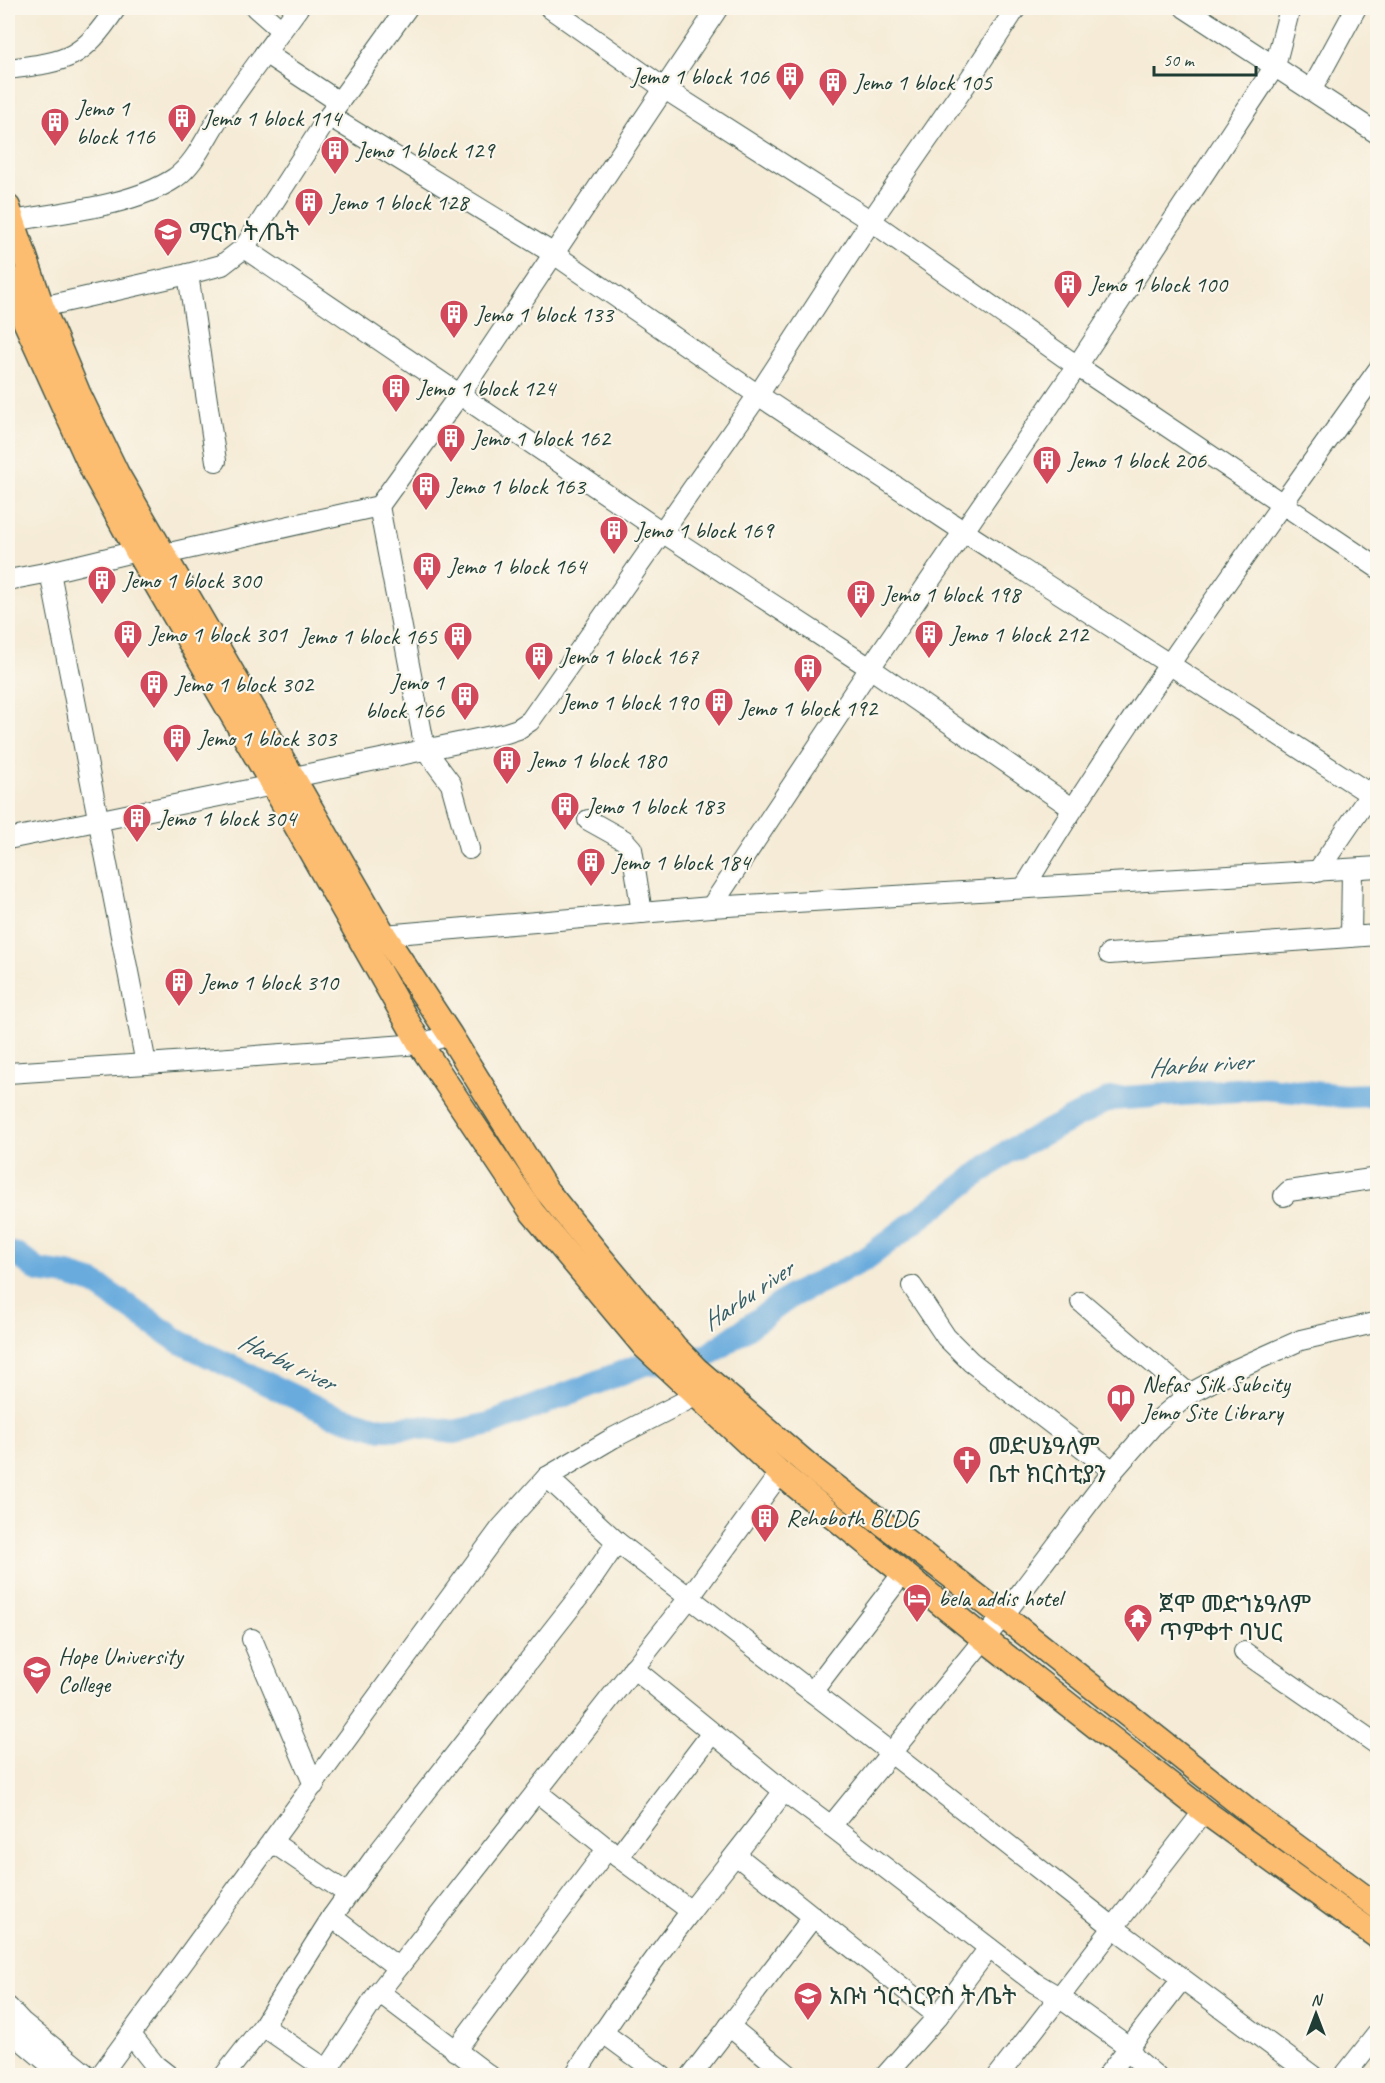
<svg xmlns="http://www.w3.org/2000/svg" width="1385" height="2083" font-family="Caveat,'Noto Sans Ethiopic',sans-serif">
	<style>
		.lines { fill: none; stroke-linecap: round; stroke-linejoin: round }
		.river { stroke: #69abdd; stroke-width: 24 }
		.minor-casing { stroke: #3f574c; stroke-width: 22 }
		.major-casing { stroke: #3f574c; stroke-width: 27 }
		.minor { stroke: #fff; stroke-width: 20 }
		.major { stroke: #fcbd6f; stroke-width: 24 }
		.labels { text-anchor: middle; stroke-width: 4.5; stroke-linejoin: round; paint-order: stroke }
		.poi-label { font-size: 24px; fill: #1f3d34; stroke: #fbf7ec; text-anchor: start }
		.water-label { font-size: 26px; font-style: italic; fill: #355e67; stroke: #fbf7ec }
	</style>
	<rect width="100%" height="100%" fill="#fbf7ec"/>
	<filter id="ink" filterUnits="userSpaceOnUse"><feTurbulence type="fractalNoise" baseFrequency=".0167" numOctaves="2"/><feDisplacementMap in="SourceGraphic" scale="12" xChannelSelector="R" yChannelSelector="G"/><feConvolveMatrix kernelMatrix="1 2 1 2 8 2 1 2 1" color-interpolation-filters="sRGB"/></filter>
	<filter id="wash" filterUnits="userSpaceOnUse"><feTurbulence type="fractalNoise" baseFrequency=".008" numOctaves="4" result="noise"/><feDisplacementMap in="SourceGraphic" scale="24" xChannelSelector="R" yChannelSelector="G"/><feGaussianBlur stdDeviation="1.35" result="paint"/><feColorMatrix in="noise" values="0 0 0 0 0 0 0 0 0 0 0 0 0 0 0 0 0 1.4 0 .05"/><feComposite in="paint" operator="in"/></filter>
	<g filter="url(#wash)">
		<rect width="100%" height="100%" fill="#f5ebd6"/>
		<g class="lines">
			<polyline class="river" points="8,1253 18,1255 39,1271 68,1275 94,1283 180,1342 330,1414 382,1429 419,1427 454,1432 490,1424 644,1364 707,1356 793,1295 864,1260 1007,1152 1110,1099 1265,1088 1344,1096 1378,1095"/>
		</g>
	</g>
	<g filter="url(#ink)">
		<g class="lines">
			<g class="minor-casing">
				<g id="minor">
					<polyline points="256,8 281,30"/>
					<polyline points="550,8 665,89 871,221 1077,366 1378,568"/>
					<polyline points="1185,8 1378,134"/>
					<polyline points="265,53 339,102"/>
					<path d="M8,69C69,61 81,60 116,8"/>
					<polyline points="1312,89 1356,8"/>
					<polyline points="329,116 554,254 758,395 963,531 1370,794"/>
					<path d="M13,221C62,212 133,206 175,178C195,164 205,139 218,119C244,81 271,45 298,8"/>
					<polyline points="244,248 662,532 870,668 1072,808"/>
					<polyline points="188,274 216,461"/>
					<polyline points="42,307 188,274 222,265 244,248 329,116 407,8"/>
					<polyline points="379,506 425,749 451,784 469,849"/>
					<polyline points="165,554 379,506 460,394 718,8"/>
					<polyline points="50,572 146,1064"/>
					<polyline points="8,580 50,572 137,551"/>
					<polyline points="294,777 506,733 518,729 530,721 758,395 871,221 971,77 1016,8"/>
					<polyline points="588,820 624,840 632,849 642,913"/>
					<polyline points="8,839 273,785"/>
					<polyline points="1317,872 1376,786"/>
					<path d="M1024,888C1132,709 1257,540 1378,370"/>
					<polyline points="711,907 870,668 1077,366 1275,66 1290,8"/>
					<polyline points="384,935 711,907 1378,867"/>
					<polyline points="1351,937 1352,869"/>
					<polyline points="1109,954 1378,935"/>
					<polyline points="8,1073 146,1064 420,1044 450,1035"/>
					<polyline points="1284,1196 1289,1191 1378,1178"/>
					<polyline points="912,1286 946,1337 971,1362 1113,1471"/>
					<polyline points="1081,1302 1189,1394"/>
					<polyline points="547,1477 617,1542 890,1752 1113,1927 1313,2076"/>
					<polyline points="252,1639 314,1785"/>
					<polyline points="1244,1652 1378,1745"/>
					<polyline points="633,1668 784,1791"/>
					<polyline points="812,1692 903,1573"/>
					<polyline points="537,1792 618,1857 691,1911"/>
					<polyline points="831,1826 1035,1983 1059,1997 1129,2047 1134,2057 1156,2076"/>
					<polyline points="272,1842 348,1894"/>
					<polyline points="737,1856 938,2016"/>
					<polyline points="618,1857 712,1733"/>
					<polyline points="332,1917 397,1967"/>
					<polyline points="8,2007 22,2022 88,2076"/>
					<polyline points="263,2026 327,2070"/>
					<polyline points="729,2026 790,2076"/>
					<polyline points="8,2029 64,2076"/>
					<polyline points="602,2032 662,2076"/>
					<polyline points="131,2035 155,2065 169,2076"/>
					<polyline points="455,2051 608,1848"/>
					<polyline points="100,2076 501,1528 547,1477 613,1438 697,1395 705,1388"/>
					<polyline points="224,2076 263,2026 332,1917 377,1854 585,1589 617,1542"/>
					<polyline points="335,2076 327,2070 379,1992"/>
					<polyline points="490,2076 379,1992 689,1598 780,1473"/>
					<path d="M574,2076C611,2019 650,1964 691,1911C722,1871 754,1832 784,1791L831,1826L1003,1616L1113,1471L1156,1422L1189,1394L1232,1371L1301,1340L1378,1322"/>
					<polyline points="691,2076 813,1917"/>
					<polyline points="885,2076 938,2016 989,1948"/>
					<polyline points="998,2076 1204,1811"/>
					<polyline points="1107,2076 1182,1979"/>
					<polyline points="1344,2076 1378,2033"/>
				</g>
			</g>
			<g class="major-casing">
				<g id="major">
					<polyline points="8,207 42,307 78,393 117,474 384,935 450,1035 546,1190 600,1257 674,1346 696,1369 815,1471 1003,1616 1259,1819 1378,1907"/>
					<polyline points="8,277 20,310 94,473 137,551 273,785 420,1044 532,1212 645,1347 780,1473 983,1638 1204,1811 1378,1937"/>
				</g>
			</g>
			<use href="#minor" class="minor"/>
			<use href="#major" class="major"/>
		</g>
	</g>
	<defs>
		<g id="building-pin" transform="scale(1.5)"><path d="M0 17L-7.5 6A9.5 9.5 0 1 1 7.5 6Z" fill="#d1495b" stroke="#fbf7ec"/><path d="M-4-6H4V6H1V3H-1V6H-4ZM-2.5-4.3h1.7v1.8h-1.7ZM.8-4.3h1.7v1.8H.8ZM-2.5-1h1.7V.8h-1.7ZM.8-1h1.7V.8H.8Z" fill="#fff"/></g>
		<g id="school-pin" transform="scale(1.5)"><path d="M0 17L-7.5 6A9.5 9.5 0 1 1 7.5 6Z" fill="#d1495b" stroke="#fbf7ec"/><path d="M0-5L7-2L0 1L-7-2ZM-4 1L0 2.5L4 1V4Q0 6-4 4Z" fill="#fff"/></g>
		<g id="library-pin" transform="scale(1.5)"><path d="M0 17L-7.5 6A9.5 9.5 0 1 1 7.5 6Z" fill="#d1495b" stroke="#fbf7ec"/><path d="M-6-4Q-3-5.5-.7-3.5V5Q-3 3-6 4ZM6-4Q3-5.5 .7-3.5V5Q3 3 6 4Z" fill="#fff"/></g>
		<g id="church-pin" transform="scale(1.5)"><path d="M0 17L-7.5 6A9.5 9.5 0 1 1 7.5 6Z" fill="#d1495b" stroke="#fbf7ec"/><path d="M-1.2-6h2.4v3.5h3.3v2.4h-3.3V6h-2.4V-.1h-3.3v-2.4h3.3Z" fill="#fff"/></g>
		<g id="hotel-pin" transform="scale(1.5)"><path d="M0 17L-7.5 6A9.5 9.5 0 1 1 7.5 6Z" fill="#d1495b" stroke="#fbf7ec"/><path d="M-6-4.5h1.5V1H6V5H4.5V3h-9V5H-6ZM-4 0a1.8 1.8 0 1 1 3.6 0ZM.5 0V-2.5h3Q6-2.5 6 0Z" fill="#fff"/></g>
		<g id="temple-pin" transform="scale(1.5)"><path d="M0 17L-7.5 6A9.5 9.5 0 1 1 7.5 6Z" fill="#d1495b" stroke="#fbf7ec"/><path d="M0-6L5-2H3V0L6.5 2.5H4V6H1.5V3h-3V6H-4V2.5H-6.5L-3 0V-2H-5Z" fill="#fff"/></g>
	</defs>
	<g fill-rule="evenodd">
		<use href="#building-pin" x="790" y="76"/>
		<use href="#building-pin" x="833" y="82"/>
		<use href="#building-pin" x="182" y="118"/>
		<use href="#building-pin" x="55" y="122"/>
		<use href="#building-pin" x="335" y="150"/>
		<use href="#building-pin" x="309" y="202"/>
		<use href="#school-pin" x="168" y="232"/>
		<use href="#building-pin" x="1068" y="284"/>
		<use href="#building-pin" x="454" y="314"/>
		<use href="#building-pin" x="396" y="388"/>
		<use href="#building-pin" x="451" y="438"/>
		<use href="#building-pin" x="1047" y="460"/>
		<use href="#building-pin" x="426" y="486"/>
		<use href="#building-pin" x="614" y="530"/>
		<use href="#building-pin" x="427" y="566"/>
		<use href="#building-pin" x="102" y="580"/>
		<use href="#building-pin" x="861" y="594"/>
		<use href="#building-pin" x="128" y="634"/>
		<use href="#building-pin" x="929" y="634"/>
		<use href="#building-pin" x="458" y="636"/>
		<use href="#building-pin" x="539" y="656"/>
		<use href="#building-pin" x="808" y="668"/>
		<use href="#building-pin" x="154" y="684"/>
		<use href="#building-pin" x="465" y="696"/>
		<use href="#building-pin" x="719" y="702"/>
		<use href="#building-pin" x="177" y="738"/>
		<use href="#building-pin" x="507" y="760"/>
		<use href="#building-pin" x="565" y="806"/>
		<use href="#building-pin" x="137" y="818"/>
		<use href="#building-pin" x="591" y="862"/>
		<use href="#building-pin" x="179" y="982"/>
		<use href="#library-pin" x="1121" y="1398"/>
		<use href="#church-pin" x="967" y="1460"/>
		<use href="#building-pin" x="765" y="1518"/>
		<use href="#hotel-pin" x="917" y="1598"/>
		<use href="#temple-pin" x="1138" y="1618"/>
		<use href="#school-pin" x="37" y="1670"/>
		<use href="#school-pin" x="808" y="1996"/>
	</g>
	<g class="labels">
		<g class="poi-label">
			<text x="769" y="84" text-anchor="end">Jemo 1 block 106</text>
			<text x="854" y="90">Jemo 1 block 105</text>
			<text x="76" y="116">Jemo 1<tspan x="76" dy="28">block 116</tspan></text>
			<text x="203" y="126">Jemo 1 block 114</text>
			<text x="356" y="158">Jemo 1 block 129</text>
			<text x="330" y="210">Jemo 1 block 128</text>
			<text x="189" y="240">ማርክ ት/ቤት</text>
			<text x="1089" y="292">Jemo 1 block 100</text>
			<text x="475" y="322">Jemo 1 block 133</text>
			<text x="417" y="396">Jemo 1 block 124</text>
			<text x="472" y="446">Jemo 1 block 162</text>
			<text x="1068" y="468">Jemo 1 block 206</text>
			<text x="447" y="494">Jemo 1 block 163</text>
			<text x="635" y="538">Jemo 1 block 169</text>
			<text x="448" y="574">Jemo 1 block 164</text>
			<text x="123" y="588">Jemo 1 block 300</text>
			<text x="882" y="602">Jemo 1 block 198</text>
			<text x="149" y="642">Jemo 1 block 301</text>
			<text x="950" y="642">Jemo 1 block 212</text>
			<text x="437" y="644" text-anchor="end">Jemo 1 block 165</text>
			<text x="560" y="664">Jemo 1 block 167</text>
			<text x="444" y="690" text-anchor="end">Jemo 1<tspan x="444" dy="28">block 166</tspan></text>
			<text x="175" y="692">Jemo 1 block 302</text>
			<text x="698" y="710" text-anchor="end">Jemo 1 block 190</text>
			<text x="808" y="716" text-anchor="middle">Jemo 1 block 192</text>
			<text x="198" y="746">Jemo 1 block 303</text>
			<text x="528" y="768">Jemo 1 block 180</text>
			<text x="586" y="814">Jemo 1 block 183</text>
			<text x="158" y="826">Jemo 1 block 304</text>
			<text x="612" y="870">Jemo 1 block 184</text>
			<text x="200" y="990">Jemo 1 block 310</text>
			<text x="1142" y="1392">Nefas Silk Subcity<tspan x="1142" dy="28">Jemo Site Library</tspan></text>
			<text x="988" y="1454">መድሀኔዓለም<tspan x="988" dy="28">ቤተ ክርስቲያን</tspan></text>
			<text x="786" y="1526">Rehoboth BLDG</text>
			<text x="938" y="1606">bela addis hotel</text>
			<text x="1159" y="1612">ጀሞ መድኀኔዓለም<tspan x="1159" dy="28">ጥምቀተ ባህር</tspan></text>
			<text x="58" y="1664">Hope University<tspan x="58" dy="28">College</tspan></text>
			<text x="829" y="2004">አቡነ ጎርጎርዮስ ት/ቤት</text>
		</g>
		<g class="water-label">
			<text transform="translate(1200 1064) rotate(-4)" y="9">Harbu river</text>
			<text transform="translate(747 1295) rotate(-34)" y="9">Harbu river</text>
			<text transform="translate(287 1361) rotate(26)" y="9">Harbu river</text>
		</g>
	</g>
	<rect width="1385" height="2083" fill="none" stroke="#fbf7ec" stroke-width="30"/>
	<g transform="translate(1316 2014)" stroke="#fbf7ec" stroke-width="4.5" paint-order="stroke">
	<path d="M0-4.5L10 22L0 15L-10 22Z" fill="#1f3d34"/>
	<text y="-9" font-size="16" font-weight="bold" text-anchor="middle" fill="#1f3d34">N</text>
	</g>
	<path d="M1154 66v9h102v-9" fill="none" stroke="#1f3d34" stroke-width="3"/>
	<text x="1163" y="66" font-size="18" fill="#1f3d34" stroke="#fbf7ec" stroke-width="4.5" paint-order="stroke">50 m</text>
</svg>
